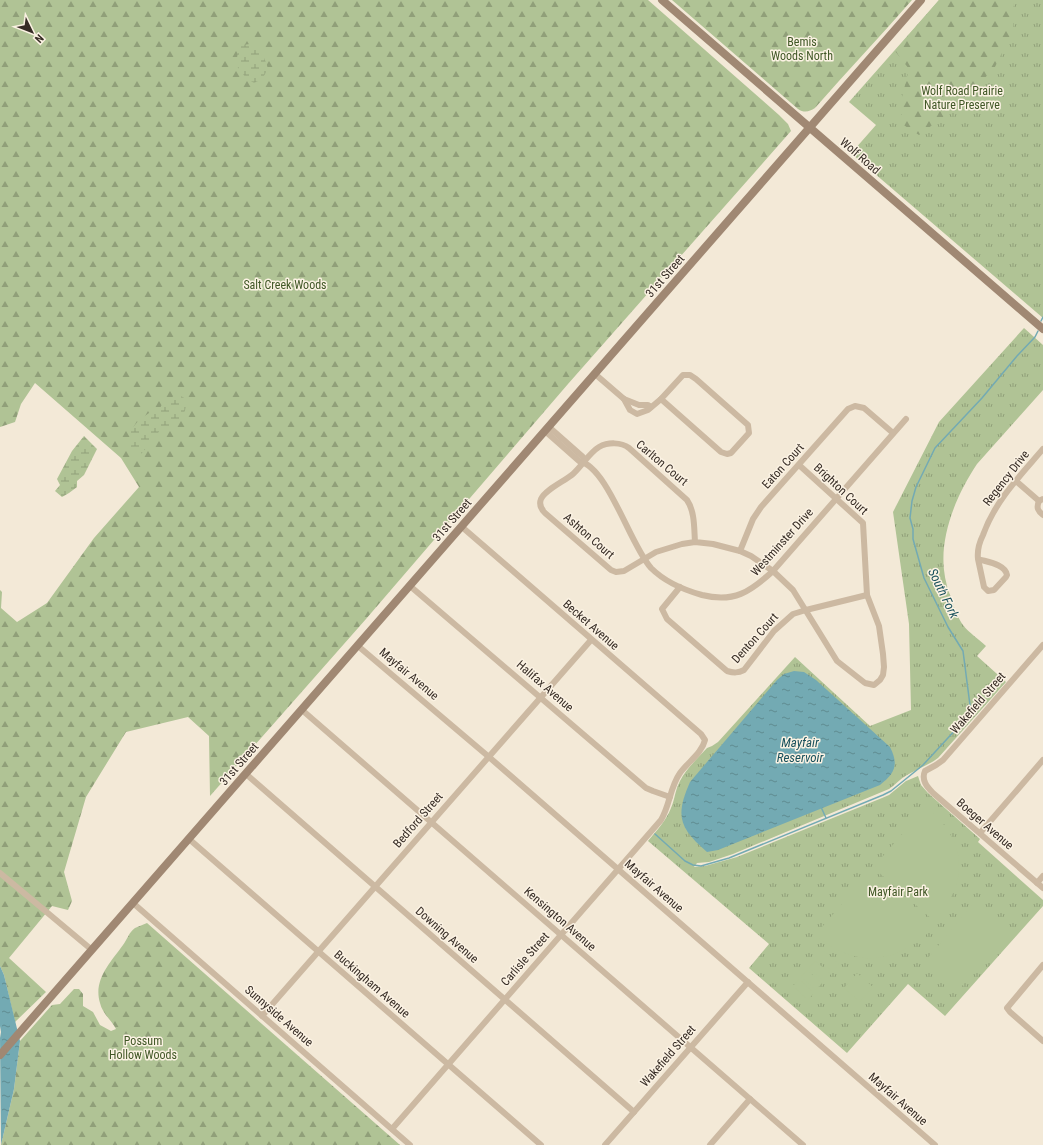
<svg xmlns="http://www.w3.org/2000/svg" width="1043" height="1145" font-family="'Roboto Condensed',sans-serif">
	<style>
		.grass { fill: url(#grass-tufts) }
		.forest { fill: url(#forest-firs) }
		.wetland { fill: url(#wetland-marsh) }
		.pitch { fill: #b0c395 }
		.water { fill: url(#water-ripples) }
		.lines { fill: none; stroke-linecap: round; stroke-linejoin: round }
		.stream { stroke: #73aab3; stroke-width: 1.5 }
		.minor { stroke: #ccb9a2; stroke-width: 6 }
		.secondary { stroke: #a08873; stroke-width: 8 }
		.labels { text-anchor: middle; stroke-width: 3; stroke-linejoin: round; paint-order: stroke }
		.park-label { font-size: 12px; fill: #405726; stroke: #fbf2e3 }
		.street-label { font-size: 12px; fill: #362c25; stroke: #fbf2e3 }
		.water-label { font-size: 13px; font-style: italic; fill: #17505b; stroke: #fbf2e3 }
	</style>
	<defs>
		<pattern id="grass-tufts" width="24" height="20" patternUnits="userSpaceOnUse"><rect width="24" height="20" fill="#b0c395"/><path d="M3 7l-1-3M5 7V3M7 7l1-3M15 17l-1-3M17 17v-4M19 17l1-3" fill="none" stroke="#909f79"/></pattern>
		<pattern id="forest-firs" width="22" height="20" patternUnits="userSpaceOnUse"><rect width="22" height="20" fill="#b0c395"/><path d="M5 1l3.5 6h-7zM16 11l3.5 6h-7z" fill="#909f79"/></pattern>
		<pattern id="wetland-marsh" width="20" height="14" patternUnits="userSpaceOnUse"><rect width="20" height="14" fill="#b0c395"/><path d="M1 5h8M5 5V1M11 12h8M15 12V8" fill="none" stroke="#909f79"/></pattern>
		<pattern id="water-ripples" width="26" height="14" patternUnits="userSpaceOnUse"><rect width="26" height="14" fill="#73aab3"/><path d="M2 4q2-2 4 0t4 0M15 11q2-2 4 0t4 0" fill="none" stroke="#5f8b91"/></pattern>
	</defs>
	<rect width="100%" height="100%" fill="#f3e9d7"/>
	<g class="grass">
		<polygon points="939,0 1043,0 1043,318 853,155 854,150 876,125 849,102"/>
		<path d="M1024,328L1043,345V390L977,464C957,494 940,534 944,570C945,580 948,591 952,600C954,608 958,618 963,625C969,633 979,639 986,646L977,656L1006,682L938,758C929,765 917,769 907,775C900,779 895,785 889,789L733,854L709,862L697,863L694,867L705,866L737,857L882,798L889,795L906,781L918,776L921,785L928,793L980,839L978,842L1043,900V906L945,1016L908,984L847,1053L749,968L769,944L648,841C657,830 666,821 671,808C675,799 675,790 680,781C686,769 698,758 707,748L712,746L718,742L795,657L870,726L911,710L909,624L893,512L939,422Z"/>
	</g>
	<g class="forest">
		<polygon points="0,0 648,0 779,115 788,124 791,131 568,384 366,619 210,796 209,736 188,717 126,732 86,797 64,872 72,901 68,910 52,906 9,958 46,992 15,1022 4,975 0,966 0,590 2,592 1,608 17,622 47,603 94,538 139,487 121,458 35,383 21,404 15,422 0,427"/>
		<path d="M672,0H912C880,37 847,71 815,108C809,112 804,113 798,109Z"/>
		<polygon points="939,0 1014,0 1013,30 994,69 947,114 919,135 902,124 902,97 909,69 895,51"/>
		<path d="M147,923L400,1145H1L14,1089L20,1041L52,1005L60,1004L74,989H79L83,994V1006L93,1012L100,1025L111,1031L116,1029C112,1021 102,1013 100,1003C93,980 110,963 123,945C127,940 129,932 135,928C139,926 143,925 147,923Z"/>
	</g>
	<g class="wetland">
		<path d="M250,44C261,49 265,58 268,69L262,79L254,83L246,78L236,65L238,51L242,45Z"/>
		<path d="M176,395L181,396L186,399C188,408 182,418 177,425C156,426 154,441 141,454L135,453L130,450L133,438L129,432L139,420L149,413L156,411L160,408L164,401Z"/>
		<polygon points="84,436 97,449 84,475 77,481 77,487 69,493 62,497 55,491 60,485 57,479 72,451"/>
	</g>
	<g class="pitch">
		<path d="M926,807C967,839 970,883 934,921L876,870L875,865Z"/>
		<path d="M867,875H873L933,928C896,965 856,969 815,935Z"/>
		<polygon points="972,905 1007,935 955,994 922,965"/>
		<polygon points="824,951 839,964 833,972 817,958"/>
		<polygon points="815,961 831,974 824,981 809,968"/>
		<polygon points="807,970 822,983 816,990 801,977"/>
		<polygon points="857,973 873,987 860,1002 844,988"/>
		<polygon points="799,979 814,993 808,1000 793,986"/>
	</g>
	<g class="water">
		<path d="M794,671L804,672L816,680L890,747C899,765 895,773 880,785L718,850L707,852C679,828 675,816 690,782L777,680L784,674Z"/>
		<polygon points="0,966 4,975 20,1041 14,1089 1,1145 0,1038 1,1032 0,1026"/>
	</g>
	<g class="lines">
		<g class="stream">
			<polyline points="1041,321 1043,317"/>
			<polyline points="821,807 826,818"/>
			<polyline points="655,834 685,861 693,865 701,866 729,858 883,795 891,791 923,765 971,713 963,651 948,627 924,578 913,539 913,529 910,518 912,501 916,487 935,448 982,398 1017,356 1035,337 1038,331"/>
		</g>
		<g class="minor">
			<polyline points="595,374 624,399 639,405 648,405 651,407"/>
			<polygon points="683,375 690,375 696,379 748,425 749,433 731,453 727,454 721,452 661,399"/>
			<polyline points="624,399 630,410 637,414 648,410 661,399"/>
			<polyline points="549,427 583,457 585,462"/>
			<path d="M545,431L579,461C608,467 630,545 651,568C664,581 684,590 702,595C734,603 750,592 773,571L906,419"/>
			<polyline points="1016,481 1039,501"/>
			<path d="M1043,499L1039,501C1036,508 1038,511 1043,515"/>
			<path d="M695,542C694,528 695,512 687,500L629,448C621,442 608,442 599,447C589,453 582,466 573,474C565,481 546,489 541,499C539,504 541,509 545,513L611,570L616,572L624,571L656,552L682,544L695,542L713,544L740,551L751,556L773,571L793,590L837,661L865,683L874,685L880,680L883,675L884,667L883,654L879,626L867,595L863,523L799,465"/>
			<polyline points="740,551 753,519 761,507 848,409 855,406 864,408 893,433"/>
			<path d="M978,559C987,562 1005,564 1007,575L1006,577L994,590L988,591L984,587L978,559C977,550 979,543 983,535C995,501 1020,476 1043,449"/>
			<polyline points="410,586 646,788 653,791 670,797"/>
			<path d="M680,587L662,609L667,619L727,671C734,673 738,673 744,670L774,631L793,614L806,610L867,595"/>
			<path d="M1043,645L943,760L936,765L925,771C921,780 927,787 933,793L1043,888"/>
			<polyline points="358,646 489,757 935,1145"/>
			<polyline points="302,710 803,1145"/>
			<polyline points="246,774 634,1112"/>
			<polyline points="980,833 1043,760"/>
			<polyline points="189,839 541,1145"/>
			<polyline points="0,873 92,950"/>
			<polyline points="1037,883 1043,876"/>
			<polyline points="133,903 410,1145"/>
			<polyline points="1043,965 1007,1008 1010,1012 1043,1041"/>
			<polyline points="262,1016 591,640"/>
			<path d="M392,1129L661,820C670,805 670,787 680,773C688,762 702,753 705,740L701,734L462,527"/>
			<polyline points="605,1145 748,982"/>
			<polyline points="710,1145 750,1099"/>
		</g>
		<g class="secondary">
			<polyline points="662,0 1043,329"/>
			<polyline points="0,1055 921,0"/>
		</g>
	</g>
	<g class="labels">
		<g class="park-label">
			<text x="802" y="46">Bemis<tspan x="802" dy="14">Woods North</tspan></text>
			<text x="962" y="95">Wolf Road Prairie<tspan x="962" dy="14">Nature Preserve</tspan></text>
			<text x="285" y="289">Salt Creek Woods</text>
			<text x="898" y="896">Mayfair Park</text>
			<text x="143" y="1045">Possum<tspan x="143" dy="14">Hollow Woods</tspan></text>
		</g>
		<g class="street-label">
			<text transform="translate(860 156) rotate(41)" y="4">Wolf Road</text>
			<text transform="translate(665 276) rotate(-49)" y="4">31st Street</text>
			<text transform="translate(662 463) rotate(40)" y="4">Carlton Court</text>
			<text transform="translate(783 466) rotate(-48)" y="4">Eaton Court</text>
			<text transform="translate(1006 478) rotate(-52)" y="4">Regency Drive</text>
			<text transform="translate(841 489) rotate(43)" y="4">Brighton Court</text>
			<text transform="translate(452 520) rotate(-49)" y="4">31st Street</text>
			<text transform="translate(589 536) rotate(41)" y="4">Ashton Court</text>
			<text transform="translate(782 542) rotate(-48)" y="4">Westminster Drive</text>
			<text transform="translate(591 625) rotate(41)" y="4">Becket Avenue</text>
			<text transform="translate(755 638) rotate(-48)" y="4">Denton Court</text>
			<text transform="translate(409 674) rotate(40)" y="4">Mayfair Avenue</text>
			<text transform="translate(545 686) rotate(41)" y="4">Halifax Avenue</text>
			<text transform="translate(978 703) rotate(-49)" y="4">Wakefield Street</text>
			<text transform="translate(239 764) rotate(-49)" y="4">31st Street</text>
			<text transform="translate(418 820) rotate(-49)" y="4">Bedford Street</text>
			<text transform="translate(985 824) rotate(41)" y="4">Boeger Avenue</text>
			<text transform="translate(654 886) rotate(41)" y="4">Mayfair Avenue</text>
			<text transform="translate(560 919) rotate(41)" y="4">Kensington Avenue</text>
			<text transform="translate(447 935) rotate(41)" y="4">Downing Avenue</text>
			<text transform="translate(525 959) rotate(-49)" y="4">Carlisle Street</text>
			<text transform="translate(372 984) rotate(41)" y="4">Buckingham Avenue</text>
			<text transform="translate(279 1016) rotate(41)" y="4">Sunnyside Avenue</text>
			<text transform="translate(668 1056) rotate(-49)" y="4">Wakefield Street</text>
			<text transform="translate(898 1099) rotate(41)" y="4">Mayfair Avenue</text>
		</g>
		<g class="water-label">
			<text transform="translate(944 593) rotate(64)" y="5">South Fork</text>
			<text x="800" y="747">Mayfair<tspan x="800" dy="15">Reservoir</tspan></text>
		</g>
	</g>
	<g transform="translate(32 32) rotate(133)" stroke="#fbf2e3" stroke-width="3" paint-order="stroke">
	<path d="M0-3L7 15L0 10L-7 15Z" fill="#362c25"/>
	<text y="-6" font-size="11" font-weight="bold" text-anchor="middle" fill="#362c25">N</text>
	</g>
</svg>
